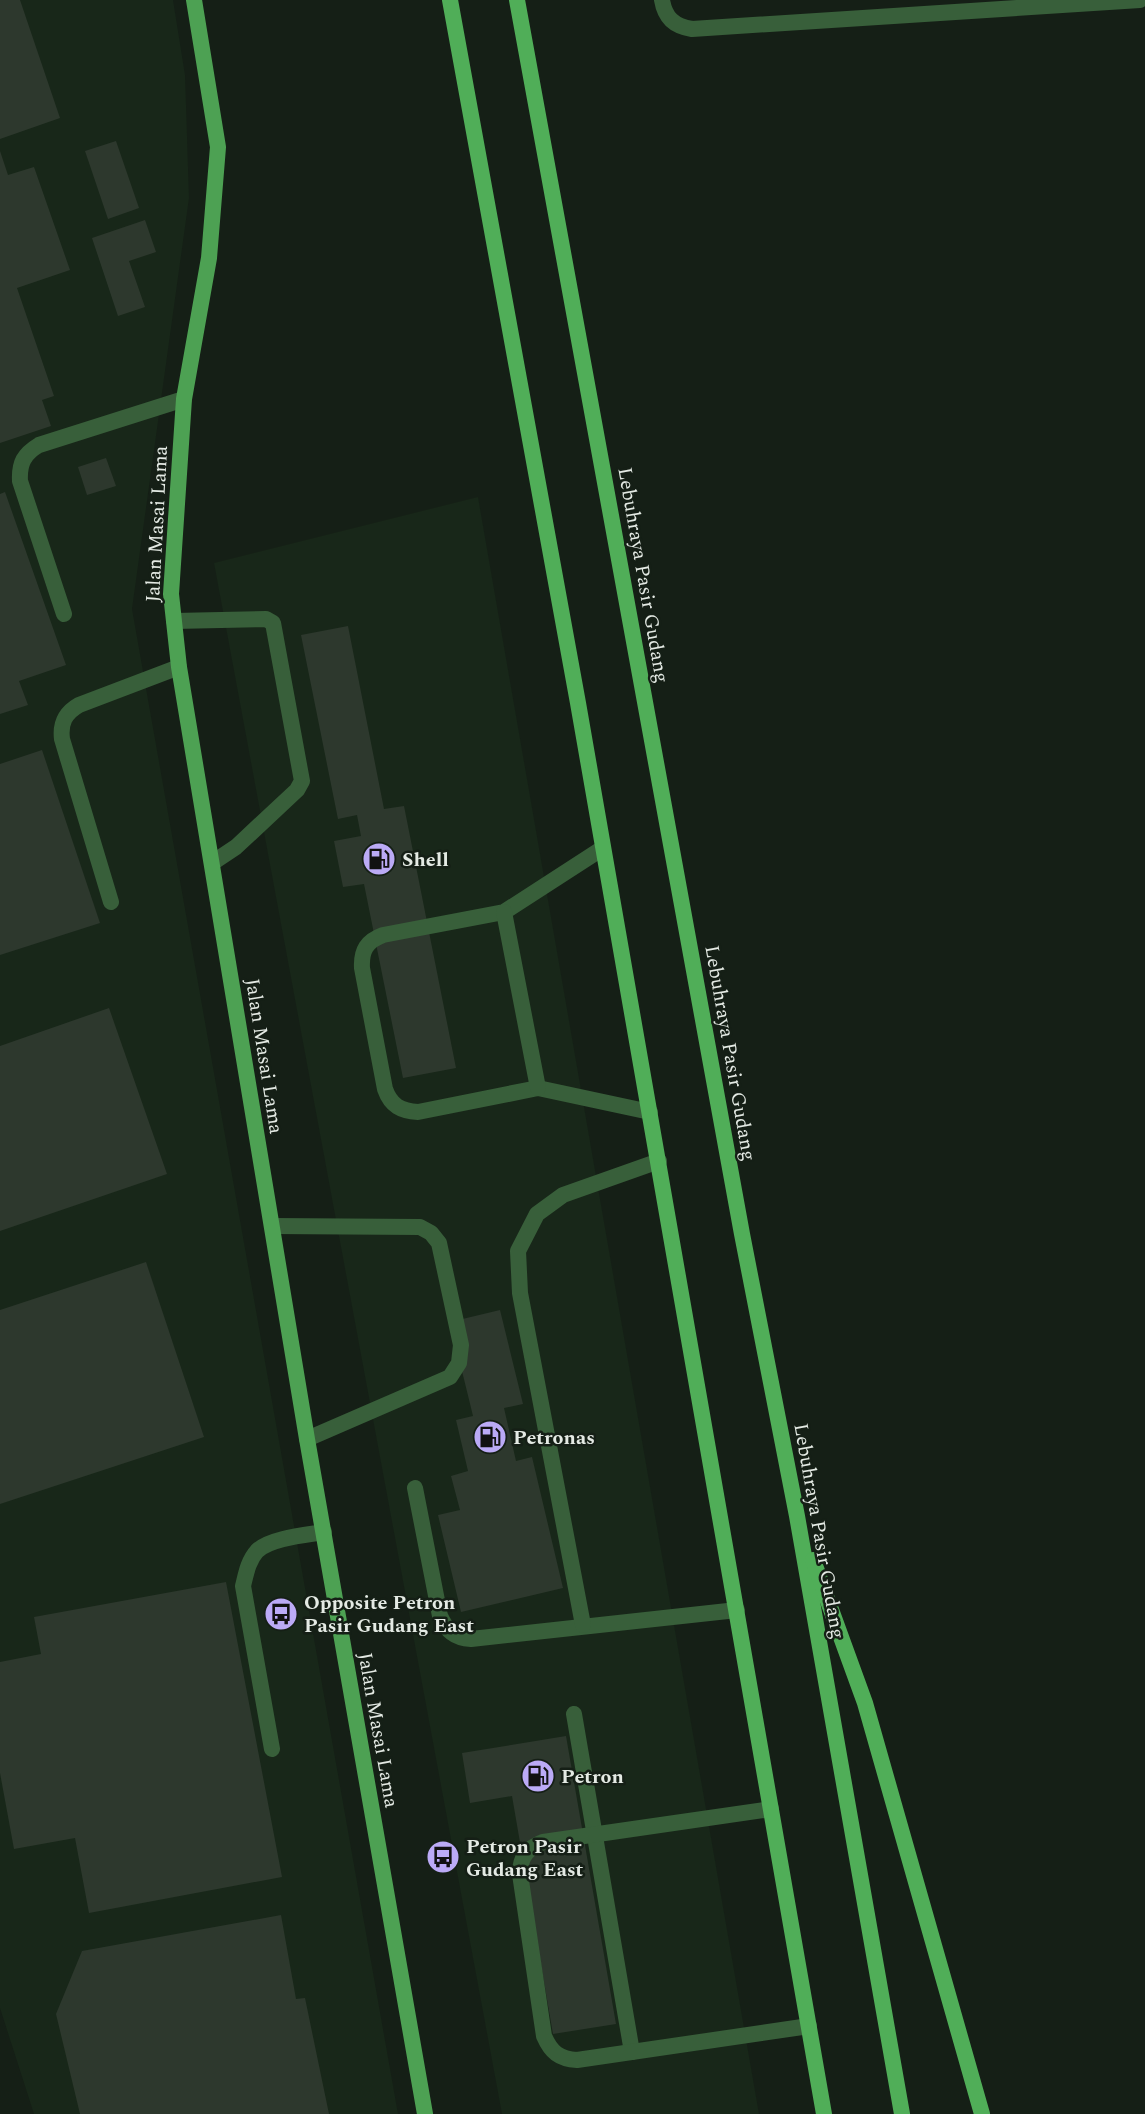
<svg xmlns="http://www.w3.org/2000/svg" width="1145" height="2114" font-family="Spectral,serif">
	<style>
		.built { fill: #182719 }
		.building { fill: #2d382d }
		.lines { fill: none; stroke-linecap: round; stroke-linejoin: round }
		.service { stroke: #385f3a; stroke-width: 16 }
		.primary { stroke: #4da153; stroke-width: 16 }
		.trunk { stroke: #50ae58; stroke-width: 16 }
		.labels { text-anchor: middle; stroke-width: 5; stroke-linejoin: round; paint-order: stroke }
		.street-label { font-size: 20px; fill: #e4eae4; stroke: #151f16 }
		.poi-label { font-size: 20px; font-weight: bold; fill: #e4eae4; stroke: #151f16; text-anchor: start }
	</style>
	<rect width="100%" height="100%" fill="#151f16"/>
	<g class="built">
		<polygon points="0,0 173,0 185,75 189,198 132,609 398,2114 34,2114 0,2008"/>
		<polygon points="478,497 759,2114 502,2114 214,563"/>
	</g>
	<g class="building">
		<polygon points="0,0 20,0 60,118 0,139"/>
		<polygon points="116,141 139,208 108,219 85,151"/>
		<polygon points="0,151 8,175 34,167 70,270 17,288 54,396 42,400 51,426 0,443"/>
		<polygon points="145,220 156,252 129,261 145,307 118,316 92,238"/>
		<polygon points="106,458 116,486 87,495 78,467"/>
		<polygon points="5,492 66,665 19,681 28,705 0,714 0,494"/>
		<polygon points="348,626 384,809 404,806 456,1068 403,1078 364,884 343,887 334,841 361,836 357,815 338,819 301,635"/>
		<polygon points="42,750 100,923 0,955 0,764"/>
		<polygon points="109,1008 167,1174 0,1231 0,1046"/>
		<polygon points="146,1262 204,1437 0,1504 0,1310"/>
		<polygon points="500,1310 523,1404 504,1408 516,1461 532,1457 563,1588 461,1612 438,1515 460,1510 451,1476 468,1471 456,1420 473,1416 450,1322"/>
		<polygon points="226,1582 282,1877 89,1913 75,1838 14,1849 0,1773 0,1662 41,1654 34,1617"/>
		<polygon points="566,1736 616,2024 553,2034 512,1796 470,1803 462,1753"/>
		<polygon points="281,1915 296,1999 305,1998 329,2114 80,2114 56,2014 82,1951"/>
	</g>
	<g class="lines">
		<g class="service">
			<path d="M662,0C665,18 674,26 692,29L1140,0"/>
			<path d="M64,614L20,481C19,463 24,454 39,445L184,399"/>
			<polyline points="174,621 266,619 273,623 302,781 297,790 236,847 212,863"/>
			<path d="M603,848L504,912L383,935C367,941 361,950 362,968L385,1089C391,1106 401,1111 418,1112L538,1088L650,1112"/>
			<path d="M111,902L62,739C60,723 65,713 79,705L179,667"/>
			<polyline points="504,912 538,1088"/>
			<polyline points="272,1226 420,1227 431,1233 439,1243 461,1345 459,1363 450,1377 307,1439"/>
			<path d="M415,1488L440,1616C447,1631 454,1638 471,1639L737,1610"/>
			<polyline points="583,1625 520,1293 518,1251 537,1214 563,1195 659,1161"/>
			<polyline points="574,1714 632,2052"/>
			<path d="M272,1749L243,1586C246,1574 248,1561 257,1551C270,1538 306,1535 324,1532"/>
			<path d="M771,1809L543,1842C528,1848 520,1856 520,1874L544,2036C551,2052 559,2059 577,2060L809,2026"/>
		</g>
		<polyline class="primary" points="194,0 218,147 209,258 184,399 171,594 179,667 307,1439 425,2114"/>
		<g class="trunk">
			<polyline points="450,0 578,703 824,2114"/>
			<polyline points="517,0 742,1234 797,1516 902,2114"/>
			<polyline points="813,1560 865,1703 982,2114"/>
		</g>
	</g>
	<defs>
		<g id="fuel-disc" transform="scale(1.725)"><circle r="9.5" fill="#bbaaf6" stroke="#151f16"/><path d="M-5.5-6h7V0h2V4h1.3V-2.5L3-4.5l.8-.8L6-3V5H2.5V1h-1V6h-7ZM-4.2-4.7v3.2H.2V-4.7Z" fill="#111"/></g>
		<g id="bus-disc" transform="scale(1.725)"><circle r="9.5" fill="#bbaaf6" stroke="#151f16"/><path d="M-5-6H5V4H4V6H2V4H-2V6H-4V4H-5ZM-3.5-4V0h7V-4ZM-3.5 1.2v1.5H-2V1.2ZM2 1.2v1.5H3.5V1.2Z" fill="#111"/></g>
	</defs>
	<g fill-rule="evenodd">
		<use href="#fuel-disc" x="379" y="859"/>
		<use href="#fuel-disc" x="490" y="1437"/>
		<use href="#bus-disc" x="281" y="1614"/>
		<use href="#fuel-disc" x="538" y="1776"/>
		<use href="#bus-disc" x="443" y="1857"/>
	</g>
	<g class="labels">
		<g class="street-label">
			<text transform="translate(156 524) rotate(-87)" y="7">Jalan Masai Lama</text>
			<text transform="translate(644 575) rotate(80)" y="7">Lebuhraya Pasir Gudang</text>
			<text transform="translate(731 1053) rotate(80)" y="7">Lebuhraya Pasir Gudang</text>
			<text transform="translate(265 1056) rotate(81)" y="7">Jalan Masai Lama</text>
			<text transform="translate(820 1531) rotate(80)" y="7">Lebuhraya Pasir Gudang</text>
			<text transform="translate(379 1730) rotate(80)" y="7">Jalan Masai Lama</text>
		</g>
		<g class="poi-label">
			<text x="402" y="866">Shell</text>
			<text x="513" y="1444">Petronas</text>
			<text x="304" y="1609">Opposite Petron<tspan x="304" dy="23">Pasir Gudang East</tspan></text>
			<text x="561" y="1783">Petron</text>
			<text x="466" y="1853">Petron Pasir<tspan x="466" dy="23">Gudang East</tspan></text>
		</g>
	</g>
</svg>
